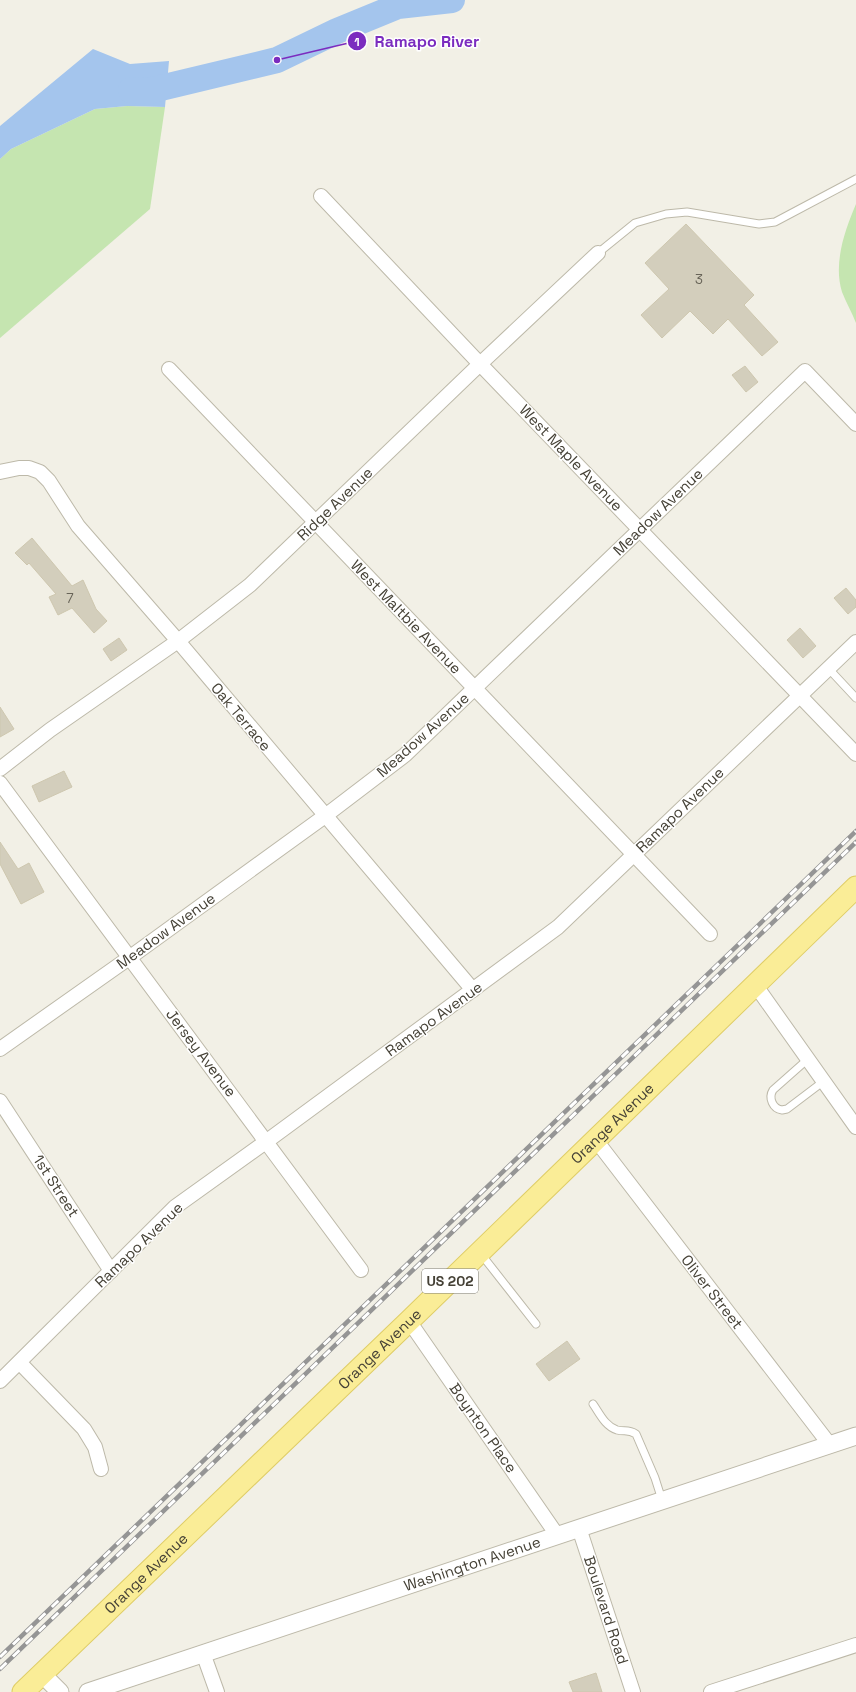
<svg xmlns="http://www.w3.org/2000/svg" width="856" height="1692" font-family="'Space Grotesk',sans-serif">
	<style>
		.green { fill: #c5e5b0 }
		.water { fill: #a4c5ed }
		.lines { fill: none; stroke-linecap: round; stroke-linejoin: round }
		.river { stroke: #a4c5ed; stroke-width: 26 }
		.building { fill: #d3cebc; stroke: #cec7af }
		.service-casing { stroke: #bdb9a9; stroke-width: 9 }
		.minor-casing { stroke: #bdb9a9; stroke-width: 16 }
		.tertiary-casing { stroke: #bdb9a9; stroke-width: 19 }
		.primary-casing { stroke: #dfcd67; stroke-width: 23 }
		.service { stroke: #fff; stroke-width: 7 }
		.minor { stroke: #fff; stroke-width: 14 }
		.tertiary { stroke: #fff; stroke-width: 17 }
		.primary { stroke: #faed97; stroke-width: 21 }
		.rail-casing { stroke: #959595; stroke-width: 4.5 }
		.rail { stroke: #fff; stroke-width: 3; stroke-dasharray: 9; stroke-linecap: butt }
		.labels { text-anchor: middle; stroke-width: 3; stroke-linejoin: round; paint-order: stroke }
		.number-label { font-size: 13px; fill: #686458 }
		.shield { fill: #fff; stroke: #7d7a72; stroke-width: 1 }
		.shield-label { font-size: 14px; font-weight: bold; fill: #454136 }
		.street-label { font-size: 15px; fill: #454136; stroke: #fff }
		.leader { fill: none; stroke: #7b2cbf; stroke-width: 1.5 }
		.callout-dot { fill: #7b2cbf; stroke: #fff; stroke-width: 1.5 }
		.mark-label { font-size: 12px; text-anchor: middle; font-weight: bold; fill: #fff }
		.callout-label { font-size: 16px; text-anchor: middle; font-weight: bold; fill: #7b2cbf; stroke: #fff; stroke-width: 3; stroke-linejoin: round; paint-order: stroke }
	</style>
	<rect width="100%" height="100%" fill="#f2f0e6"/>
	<g class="green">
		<polygon points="127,106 165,107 150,209 0,338 0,159 11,149 95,109"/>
		<path d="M856,204V323C852,313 846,302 842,292C833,263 845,230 856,204Z"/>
	</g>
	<polygon class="water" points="93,49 130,64 169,61 165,107 127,106 95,109 11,149 0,159 0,126"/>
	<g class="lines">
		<polyline class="river" points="131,90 148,91 277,60 337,31 398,6 452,0"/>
	</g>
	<g class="building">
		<polygon points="686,224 754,295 744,305 778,342 762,356 728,319 713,334 690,311 662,338 641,315 669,289 645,263"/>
		<polygon points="745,366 758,382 746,392 732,375"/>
		<polygon points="32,538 72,586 83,580 96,609 107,621 94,633 72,608 58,615 49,597 56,594 29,563 27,565 15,553"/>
		<polygon points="846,588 856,600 856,607 848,614 834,598"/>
		<polygon points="800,628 816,646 803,658 787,640"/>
		<polygon points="119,638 127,650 111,661 103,649"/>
		<polygon points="0,707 14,729 0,737"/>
		<polygon points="64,771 72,787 39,802 32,786"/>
		<polygon points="0,842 18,869 29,863 44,892 21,904 0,864"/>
		<polygon points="567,1341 580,1359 549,1381 536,1364"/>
		<polygon points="596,1673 602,1692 573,1692 569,1682"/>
	</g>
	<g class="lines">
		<g class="service-casing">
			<g id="service">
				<polyline points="598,253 635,223 666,214 687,212 759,224 775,222 856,179"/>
				<polyline points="828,668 856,698"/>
				<path d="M808,1059L773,1090C768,1098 773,1109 782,1110L787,1109L824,1081"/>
				<polyline points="481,1254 536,1324"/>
				<path d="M593,1404C600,1414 605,1426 617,1430C625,1432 628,1429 636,1434L655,1478L662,1500"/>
			</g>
		</g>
		<g class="minor-casing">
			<g id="minor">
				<polyline points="321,196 480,364 856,754"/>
				<polyline points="169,369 710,934"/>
				<polyline points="0,472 19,468 29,468 40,472 49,481 78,526 178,641 473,990"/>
				<polyline points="0,769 50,730 178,641 250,585 480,364 598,253"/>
				<polyline points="0,783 361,1270"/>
				<polyline points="756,986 856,1127"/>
				<polyline points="0,1049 129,958 325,816 405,755 805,371 856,424"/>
				<polyline points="0,1101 111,1271"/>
				<polyline points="595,1139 830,1445"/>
				<polyline points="409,1321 557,1535"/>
				<polyline points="20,1363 84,1429 95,1447 101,1469"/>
				<polyline points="0,1381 175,1207 267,1141 558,927 856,642"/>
				<polyline points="579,1528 633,1692"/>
				<polyline points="203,1653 217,1692"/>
				<polyline points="711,1692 856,1645"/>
			</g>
		</g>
		<g class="tertiary-casing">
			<g id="tertiary">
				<polyline points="42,1674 60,1692"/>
				<path id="s1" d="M88,1692L856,1436"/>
			</g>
		</g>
		<g class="primary-casing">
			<g id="primary">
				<path id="s2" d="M23,1692L409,1321L856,887"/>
			</g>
		</g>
		<use href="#service" class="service"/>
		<use href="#minor" class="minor"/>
		<use href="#tertiary" class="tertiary"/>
		<use href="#primary" class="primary"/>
		<g class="rail-casing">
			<g id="rail">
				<polyline points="0,1657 856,831"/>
				<polyline points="0,1669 856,842"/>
			</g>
		</g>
		<use href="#rail" class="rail"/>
	</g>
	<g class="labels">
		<g class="number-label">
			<text x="699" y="284">3</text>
			<text x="70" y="603">7</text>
		</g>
		<rect class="shield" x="422" y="1269" width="56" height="24" rx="3"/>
		<g class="shield-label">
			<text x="450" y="1286">US 202</text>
		</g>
		<g class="street-label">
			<text transform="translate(571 458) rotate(46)" y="5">West Maple Avenue</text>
			<text transform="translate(335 504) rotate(-44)" y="5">Ridge Avenue</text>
			<text transform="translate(658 512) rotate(-44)" y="5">Meadow Avenue</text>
			<text transform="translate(406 617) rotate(46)" y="5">West Maltbie Avenue</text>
			<text transform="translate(241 717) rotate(50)" y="5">Oak Terrace</text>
			<text transform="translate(423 735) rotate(-42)" y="5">Meadow Avenue</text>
			<text transform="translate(680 810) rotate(-44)" y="5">Ramapo Avenue</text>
			<text transform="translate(166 931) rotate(-36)" y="5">Meadow Avenue</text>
			<text transform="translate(434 1019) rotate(-36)" y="5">Ramapo Avenue</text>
			<text transform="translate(201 1053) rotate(53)" y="5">Jersey Avenue</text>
			<text dy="5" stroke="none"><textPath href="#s2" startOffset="819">Orange Avenue</textPath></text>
			<text transform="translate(56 1186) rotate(57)" y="5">1st Street</text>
			<text transform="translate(139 1245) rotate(-44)" y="5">Ramapo Avenue</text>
			<text transform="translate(712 1292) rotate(52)" y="5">Oliver Street</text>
			<text dy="5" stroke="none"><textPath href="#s2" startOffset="495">Orange Avenue</textPath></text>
			<text transform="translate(483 1428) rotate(55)" y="5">Boynton Place</text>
			<text dy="5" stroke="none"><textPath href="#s1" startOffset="405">Washington Avenue</textPath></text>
			<text dy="5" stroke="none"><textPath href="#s2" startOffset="171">Orange Avenue</textPath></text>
			<text transform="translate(606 1610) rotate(72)" y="5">Boulevard Road</text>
		</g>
	</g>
	<path class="leader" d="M277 60L357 41"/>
	<g class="callout-dot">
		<circle cx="277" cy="60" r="4"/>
		<circle cx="357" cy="41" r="10"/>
	</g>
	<g class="mark-label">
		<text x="357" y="46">1</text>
	</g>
	<g class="callout-label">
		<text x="427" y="47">Ramapo River</text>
	</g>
</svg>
